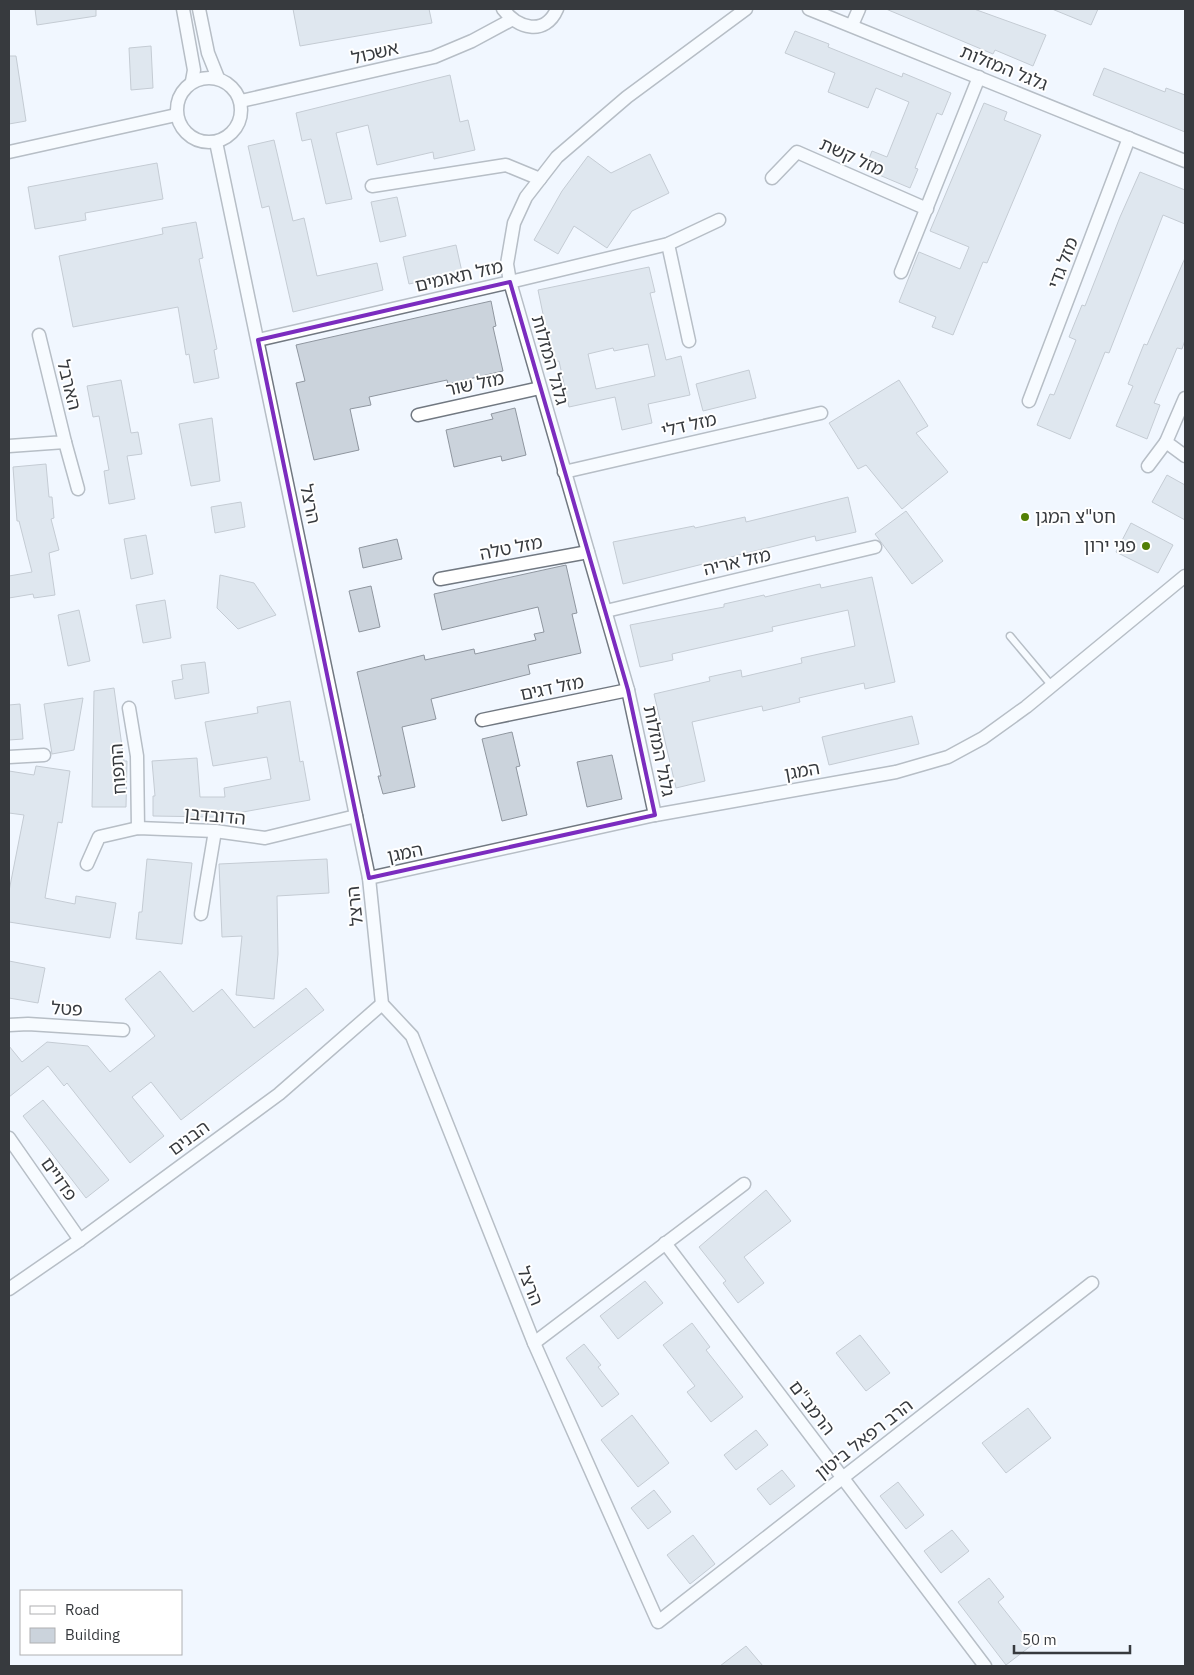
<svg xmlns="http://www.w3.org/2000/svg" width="1194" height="1675" font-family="'IBM Plex Sans','Noto Sans Hebrew',sans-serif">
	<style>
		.building { fill: #cbd3dc; stroke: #8f969f; fill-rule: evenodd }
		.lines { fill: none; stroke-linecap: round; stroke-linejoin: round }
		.service-casing { stroke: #717881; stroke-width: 9 }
		.minor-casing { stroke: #717881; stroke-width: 15 }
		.service { stroke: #fff; stroke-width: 6 }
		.minor { stroke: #fff; stroke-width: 12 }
		.marked { fill: none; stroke: #7b2cbf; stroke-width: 4; stroke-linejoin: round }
		.poi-dot { fill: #527f05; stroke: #fff; stroke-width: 2 }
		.labels { text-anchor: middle; stroke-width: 4; stroke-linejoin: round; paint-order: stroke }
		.street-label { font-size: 18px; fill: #373a3e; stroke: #fff }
		.poi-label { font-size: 18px; fill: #373a3e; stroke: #fff; text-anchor: start }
	</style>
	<rect width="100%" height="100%" fill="#f1f7ff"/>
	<g class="building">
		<polygon points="35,9 96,9 96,16 37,25"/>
		<polygon points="293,9 429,9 432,23 300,46"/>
		<polygon points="886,9 974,9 1046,35 1033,66 995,50 993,54"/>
		<polygon points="1052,9 1098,9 1091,25"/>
		<polygon points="795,31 829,44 828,47 902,77 903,73 951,93 942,115 937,113 915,168 918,169 910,188 865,169 872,151 887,157 909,102 876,88 868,108 828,92 835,73 785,53"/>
		<polygon points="151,46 153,88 131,90 129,48"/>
		<polygon points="9,56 16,56 26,121 9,124"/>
		<polygon points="1104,68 1165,92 1166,88 1185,95 1185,132 1093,95"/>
		<polygon points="450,75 460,122 468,120 475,150 434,159 433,152 377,165 368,125 336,133 352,199 326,204 311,139 302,141 296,113"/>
		<polygon points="984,103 1007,112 1004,120 1041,135 987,263 983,262 953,335 932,327 936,317 899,302 919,252 960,269 969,247 930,231"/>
		<polygon points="274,140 293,221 304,218 317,276 377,263 383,290 293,312 269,206 262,208 248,146"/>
		<polygon points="650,154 669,193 632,211 607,248 574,226 558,254 534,240 562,191 588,156 611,173"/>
		<polygon points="157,163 163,199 85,213 86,220 35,229 28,187"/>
		<polygon points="1140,172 1185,190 1185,224 1163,215 1109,353 1105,352 1070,439 1037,425 1050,394 1054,395 1076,340 1069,337 1082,305 1085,306 1120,217"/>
		<polygon points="397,197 406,236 380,242 371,202"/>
		<polygon points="196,222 203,258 199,259 217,349 214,350 219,378 194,383 189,354 186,355 178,307 73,327 59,256 163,234 162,228"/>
		<polygon points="456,245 462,272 409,284 403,257"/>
		<polygon points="1185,258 1185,340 1182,349 1177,348 1154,403 1160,405 1147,439 1116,426 1133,386 1128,384 1144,344 1147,345"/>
		<path d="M649,267L655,292L650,293L666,360L681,356L690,395L648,404L652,423L622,430L615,397L569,407L559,361L553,362L538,290ZM648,344L655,376L596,389L588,354L613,348L614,351Z"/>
		<polygon points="491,301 496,326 493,327 503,371 448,384 447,380 369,397 371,405 350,409 359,450 314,460 296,383 305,381 296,345"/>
		<polygon points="749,370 756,398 703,411 696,384"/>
		<polygon points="121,380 131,433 138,432 142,454 127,456 135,499 109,504 104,471 109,470 99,416 93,417 87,386"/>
		<polygon points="899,380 928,426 916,433 948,472 902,509 866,465 858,469 829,423"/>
		<polygon points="515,408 526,455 502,461 501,456 454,467 446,430 493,419 491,414"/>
		<polygon points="212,418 220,481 191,486 179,424"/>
		<polygon points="46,464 49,497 52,497 54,518 51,519 59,550 49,553 55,595 34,598 33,594 9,598 9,576 32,572 19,521 17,521 13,467"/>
		<polygon points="1167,475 1185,485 1185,520 1152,502"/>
		<polygon points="848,497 856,532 816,541 815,536 623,584 613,542 694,526 695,528 745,517 746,522"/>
		<polygon points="241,502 245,527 215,533 211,507"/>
		<polygon points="906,511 943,561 912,584 875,534"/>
		<polygon points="1131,523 1173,545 1158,573 1116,552"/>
		<polygon points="146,535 153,574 131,579 124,539"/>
		<polygon points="397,539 402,559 363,568 359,548"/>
		<polygon points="566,565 577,613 572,614 581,653 528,665 530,674 431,699 436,719 402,727 415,787 383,794 378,776 381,776 357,672 424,655 425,660 474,649 475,654 536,640 534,634 544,632 538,607 442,630 434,594"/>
		<polygon points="220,575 254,583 276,615 238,629 217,608"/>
		<polygon points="872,577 895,682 865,689 864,683 799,698 800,702 763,711 762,706 692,722 705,781 676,788 654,694 710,681 709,677 741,670 742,677 802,663 801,658 855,646 848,610 772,627 773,631 672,654 673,660 640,667 630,625 724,607 724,604 764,595 765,597 820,584 821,588"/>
		<polygon points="371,586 380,627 359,632 349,591"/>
		<polygon points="165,600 171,638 143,643 136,605"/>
		<polygon points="79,610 90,661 68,666 58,615"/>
		<polygon points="205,662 209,693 175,699 172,681 183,679 181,665"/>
		<polygon points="114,688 124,761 127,761 126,807 92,807 94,691"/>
		<polygon points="83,698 74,750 52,754 44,704"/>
		<polygon points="290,701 300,762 303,761 310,800 215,817 153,816 153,796 155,796 152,761 197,758 200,797 225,797 224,788 271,779 267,757 213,766 205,722 258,713 257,707"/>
		<polygon points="20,704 23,739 9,740 9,705"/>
		<polygon points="912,716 919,744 829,765 822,737"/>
		<polygon points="512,732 520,766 516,767 527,815 502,821 482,739"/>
		<polygon points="612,755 622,799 587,807 577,762"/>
		<polygon points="36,766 70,771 62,823 58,822 45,898 75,904 76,896 116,903 110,938 9,922 9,891 24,815 9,813 9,771 34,775"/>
		<polygon points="147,859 192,863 182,944 136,939 139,912 142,912"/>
		<polygon points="327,859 329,893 277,896 278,954 274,999 236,995 242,936 222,937 219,864"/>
		<polygon points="9,961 45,968 38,1003 9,998"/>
		<polygon points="160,971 193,1012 222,989 254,1028 306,988 324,1010 181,1120 151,1082 132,1097 164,1136 130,1163 67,1083 64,1086 48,1066 9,1097 9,1046 22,1062 47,1042 88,1046 110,1072 155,1036 125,999"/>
		<polygon points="43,1100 109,1180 86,1198 23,1116"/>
		<polygon points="766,1190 791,1221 744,1257 764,1283 738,1303 723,1283 726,1281 699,1247"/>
		<polygon points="645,1281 663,1303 618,1339 600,1316"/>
		<polygon points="692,1323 710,1347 706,1350 743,1397 711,1422 687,1392 695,1386 663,1345"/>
		<polygon points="860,1335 890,1373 866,1391 836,1353"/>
		<polygon points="584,1344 601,1365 598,1367 619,1394 602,1407 566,1358"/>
		<polygon points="1028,1408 1051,1438 1006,1473 982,1443"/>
		<polygon points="632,1415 669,1463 638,1487 601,1440"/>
		<polygon points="756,1430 768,1445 736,1470 724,1455"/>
		<polygon points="782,1470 795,1486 770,1505 757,1489"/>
		<polygon points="898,1482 924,1515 906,1529 880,1496"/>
		<polygon points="654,1490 671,1512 648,1529 631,1508"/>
		<polygon points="952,1530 969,1551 941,1573 924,1551"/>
		<polygon points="693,1535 715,1564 690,1584 667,1555"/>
		<polygon points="989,1578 1004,1597 998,1602 1032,1645 1006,1665 958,1602"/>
		<polygon points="746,1646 763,1666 720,1666"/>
	</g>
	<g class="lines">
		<g class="service-casing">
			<polyline id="service" points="1010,636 1052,686"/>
		</g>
		<g class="minor-casing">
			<g id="minor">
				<polyline points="183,9 194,70 192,81"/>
				<polyline points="199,9 208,53 218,78"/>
				<path d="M503,9C517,28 545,37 557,9"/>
				<polyline points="809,9 1185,161"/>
				<polyline points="852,25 859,9"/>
				<circle cx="209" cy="110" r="32"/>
				<polyline points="241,101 434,57 472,41 511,20"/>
				<polyline points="216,142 369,878 382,1004 412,1036 534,1343 658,1622 1092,1283"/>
				<polyline points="9,152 176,115"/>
				<polyline points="772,178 797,152 927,209"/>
				<polyline points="372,186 506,165 540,179"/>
				<polyline points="668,244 689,341"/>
				<polyline points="901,272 979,77"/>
				<polyline points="258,340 510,282 668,244 719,220"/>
				<polyline points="1185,398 1166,442 1185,456"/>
				<polyline points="1029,401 1129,138"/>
				<polyline points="418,415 540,388"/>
				<polyline points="65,442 78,489"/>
				<polyline points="9,446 65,442 39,335"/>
				<polyline points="1148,466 1166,442"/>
				<polyline points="564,472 821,413"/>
				<polyline points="440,579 588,552"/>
				<polyline points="606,611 875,547"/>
				<polyline points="129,708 137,756 138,828"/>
				<polyline points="482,720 628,690"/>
				<polyline points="9,757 44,755"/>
				<polyline points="655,815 628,690 510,282 507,264 514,223 526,197 557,157 627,97 746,9"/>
				<polyline points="87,864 99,837 138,828 215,831 265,838 356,816"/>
				<polyline points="369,878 655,815 896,772 948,757 983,738 1026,707 1185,576"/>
				<polyline points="201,914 215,831"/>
				<polyline points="9,1025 28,1024 123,1030"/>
				<polyline points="9,1138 80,1240"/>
				<polyline points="665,1243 985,1666"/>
				<polyline points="9,1289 80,1240 279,1094 382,1004"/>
				<polyline points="534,1343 744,1184"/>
			</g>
		</g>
		<use href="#service" class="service"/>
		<use href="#minor" class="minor"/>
	</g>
	<path d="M0 0H1194V1675H0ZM510,282L628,690L655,815L369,878L258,340Z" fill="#f1f7ff" fill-opacity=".55" fill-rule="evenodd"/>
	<path class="marked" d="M510,282L628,690L655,815L369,878L258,340Z"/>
	<g class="poi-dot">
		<circle cx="1025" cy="517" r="5"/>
		<circle cx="1146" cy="546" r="5"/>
	</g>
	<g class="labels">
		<g class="street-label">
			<text transform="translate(375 53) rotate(-13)" y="6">אשכול</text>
			<text transform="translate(1004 68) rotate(22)" y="6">גלגל המזלות</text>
			<text transform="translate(852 157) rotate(24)" y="6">מזל קשת</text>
			<text transform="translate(1063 263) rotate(-69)" y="6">מזל גדי</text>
			<text transform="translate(459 276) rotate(-13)" y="6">מזל תאומים</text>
			<text transform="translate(550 360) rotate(74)" y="6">גלגל המזלות</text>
			<text transform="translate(475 384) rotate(-12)" y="6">מזל שור</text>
			<text transform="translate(69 385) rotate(76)" y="6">הארבל</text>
			<text transform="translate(689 425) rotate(-13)" y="6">מזל דלי</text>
			<text transform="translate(310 504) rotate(78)" y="6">הרצל</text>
			<text transform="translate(511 548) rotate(-11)" y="6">מזל טלה</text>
			<text transform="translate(737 562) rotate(-13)" y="6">מזל אריה</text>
			<text transform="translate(552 688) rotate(-12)" y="6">מזל דגים</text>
			<text transform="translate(659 751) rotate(78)" y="6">גלגל המזלות</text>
			<text transform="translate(118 769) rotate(-94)" y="6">התפוח</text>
			<text transform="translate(802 771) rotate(-10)" y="6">המגן</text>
			<text transform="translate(215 816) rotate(5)" y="6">הדובדבן</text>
			<text transform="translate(405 853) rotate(-12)" y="6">המגן</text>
			<text transform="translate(355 906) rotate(-96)" y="6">הרצל</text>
			<text transform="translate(67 1009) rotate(4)" y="6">פטל</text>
			<text transform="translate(189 1138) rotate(-36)" y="6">הבנים</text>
			<text transform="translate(59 1179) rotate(55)" y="6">פדויים</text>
			<text transform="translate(530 1286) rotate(68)" y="6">הרצל</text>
			<text transform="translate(812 1408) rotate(53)" y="6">הרמב"ם</text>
			<text transform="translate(864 1439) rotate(-38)" y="6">הרב רפאל ביטון</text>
		</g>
		<g class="poi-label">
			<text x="1035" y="523">חט"צ המגן</text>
			<text x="1136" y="552" text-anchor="end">פגי ירון</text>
		</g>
	</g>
	<rect width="1194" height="1675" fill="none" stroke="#373a3e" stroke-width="20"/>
	<rect x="20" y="1590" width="162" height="65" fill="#ffffff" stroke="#afb0b2"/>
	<rect x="30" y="1606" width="25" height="8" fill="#ffffff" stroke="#afb0b2"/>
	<text x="65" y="1615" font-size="15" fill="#373a3e">Road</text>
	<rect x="30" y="1628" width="25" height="15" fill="#cbd3dc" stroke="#afb0b2"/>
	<text x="65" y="1640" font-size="15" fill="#373a3e">Building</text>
	<path d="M1014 1645v8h116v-8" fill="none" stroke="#373a3e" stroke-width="2.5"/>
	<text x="1022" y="1645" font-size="15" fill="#373a3e" stroke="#ffffff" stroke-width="4" paint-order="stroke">50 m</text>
</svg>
